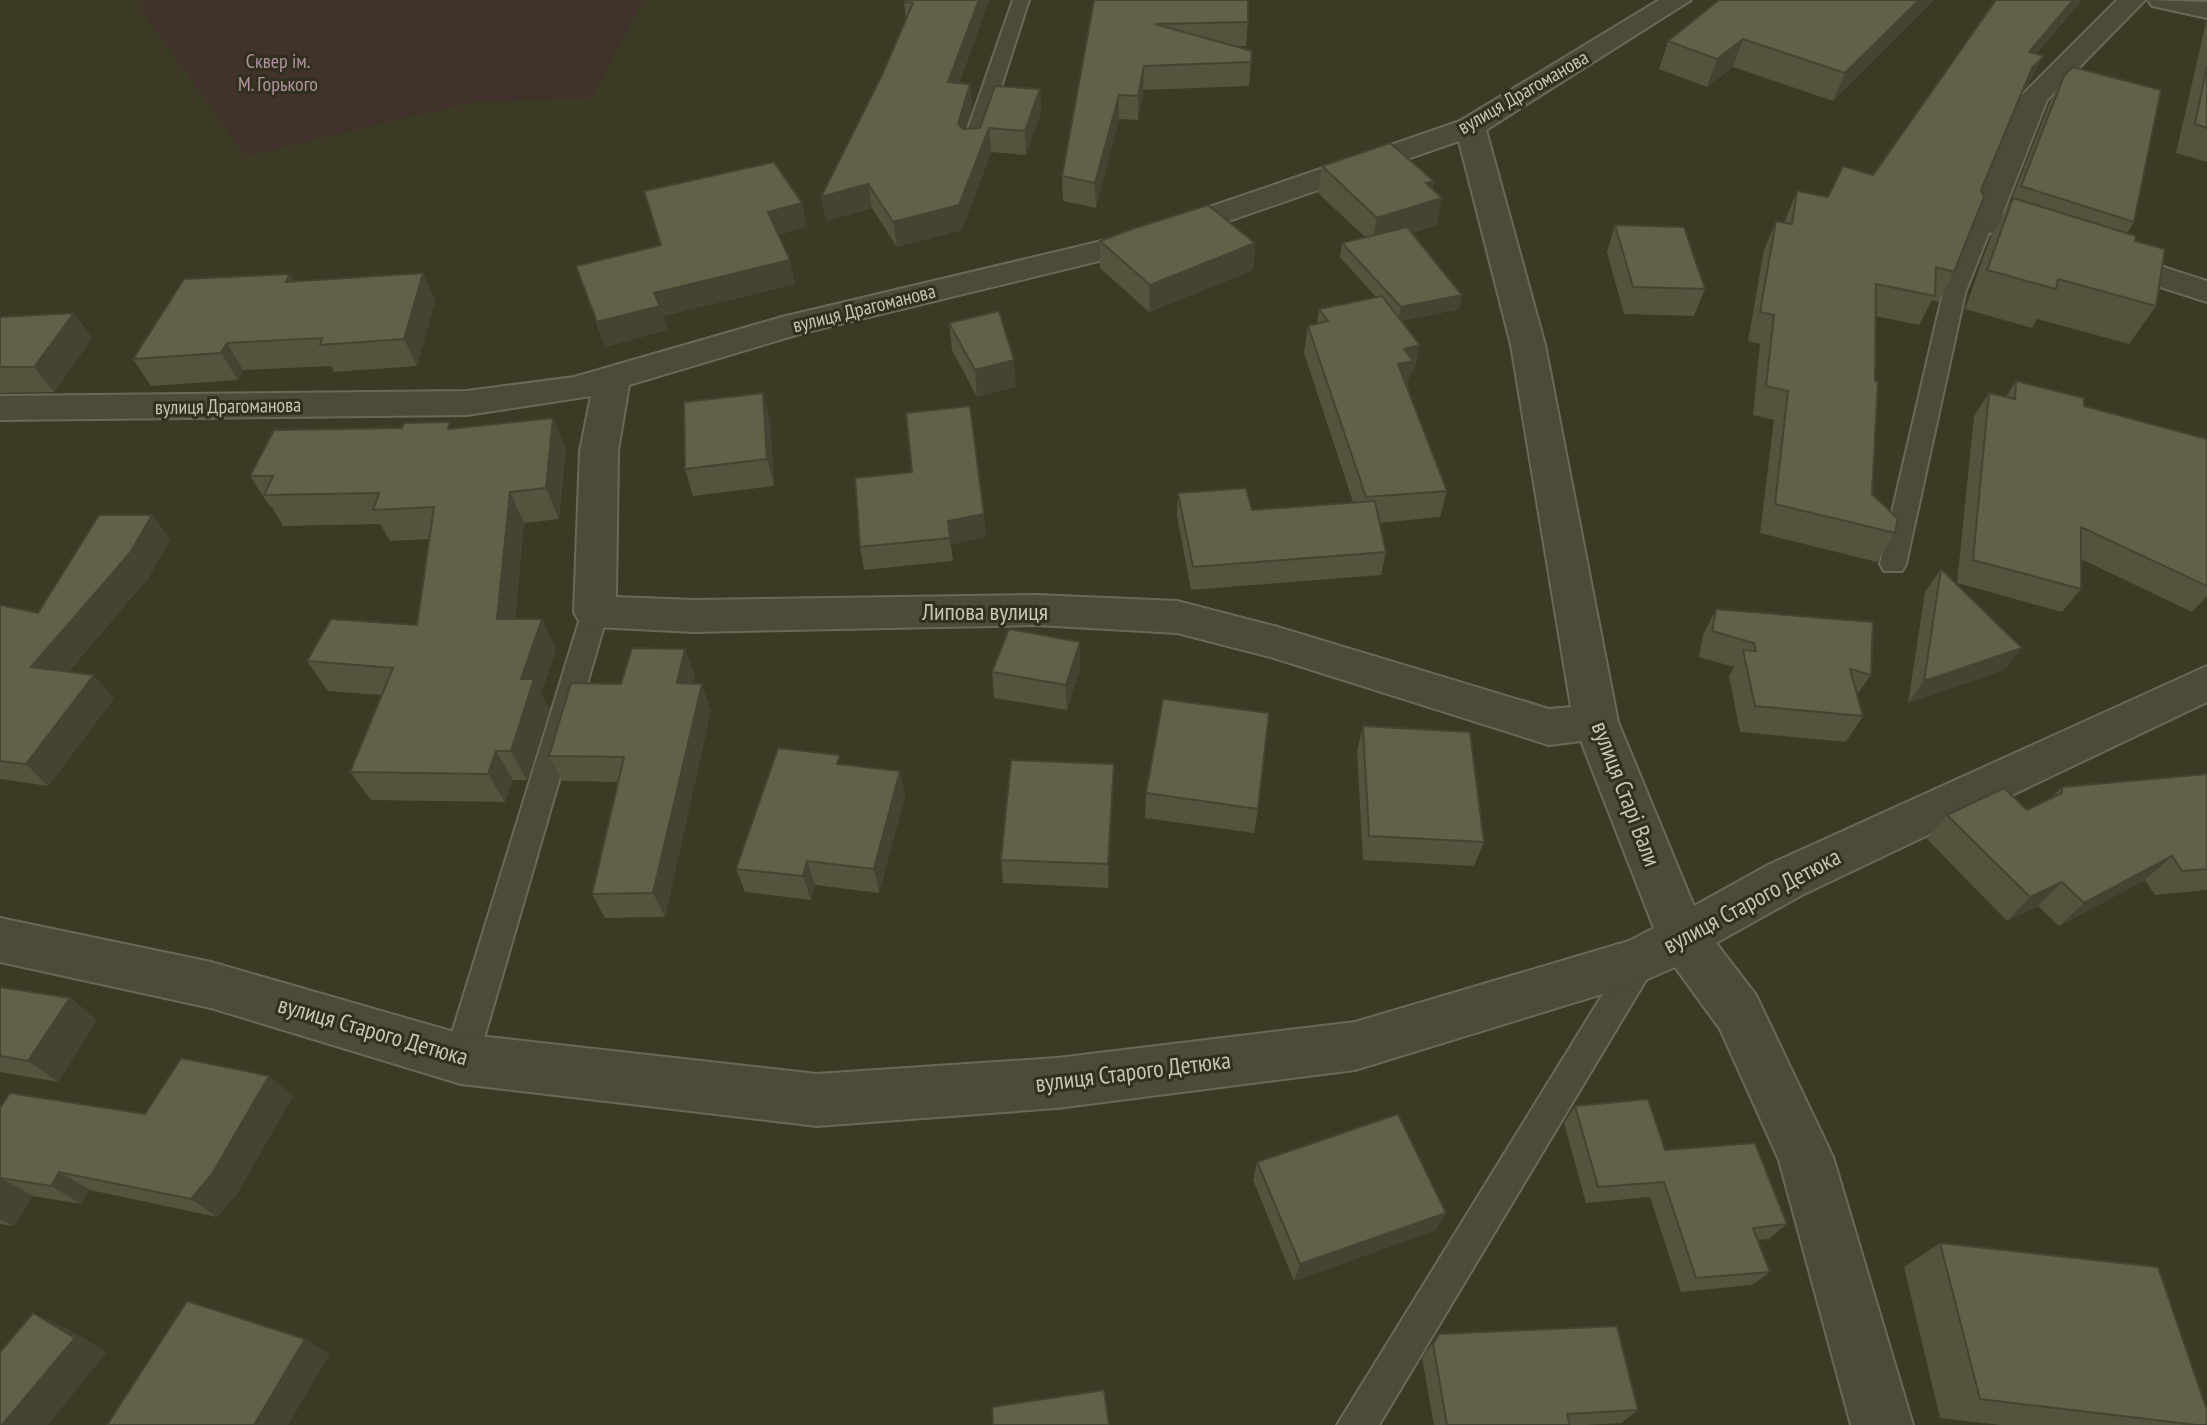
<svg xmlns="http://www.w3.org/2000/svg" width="2207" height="1425" font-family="'PT Sans Narrow',sans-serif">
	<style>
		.green { fill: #41322b }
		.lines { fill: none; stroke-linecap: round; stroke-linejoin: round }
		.lane-casing { stroke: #6a6857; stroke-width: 4 }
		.street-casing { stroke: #6a6857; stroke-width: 4 }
		.lane { fill: #4c4a39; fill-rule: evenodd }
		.street { fill: #4c4a39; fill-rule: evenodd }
		.wall { fill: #54533e }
		.shaded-wall { fill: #454332 }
		.building { fill: #626048; stroke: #454332; stroke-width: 2 }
		.labels { text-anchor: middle; stroke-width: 6; stroke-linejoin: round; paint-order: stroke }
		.far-park-label { font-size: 20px; fill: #b192a0; stroke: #312f1e }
		.far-street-label { font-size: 20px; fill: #c7c5b4; stroke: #312f1e }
		.street-label { font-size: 24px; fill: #c7c5b4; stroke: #312f1e }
	</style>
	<rect width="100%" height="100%" fill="#3c3925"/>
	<polygon class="green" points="150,0 643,0 592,98 472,102 246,156 139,6"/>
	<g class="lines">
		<g class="lane-casing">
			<g id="lane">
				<polygon points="1013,0 1029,0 982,146 979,150 965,150 962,146"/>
				<polygon points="1984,214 1994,220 1965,293 1906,564 1902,571 1884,571 1880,564 1943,293 1974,220"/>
				<polygon points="595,602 604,605 608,612 478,1059 473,1070 461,1075 449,1070 444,1059 582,612 586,605"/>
				<polygon points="1641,946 1652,950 1657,960 1652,970 1379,1425 1337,1425 1630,950"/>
			</g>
		</g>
		<g class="street-casing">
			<g id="street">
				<path d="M1659,0H1691L1486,130L1545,345L1618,722L1694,906L1768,865L2207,666V702L1802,895L1716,943L1756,995L1833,1157L1913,1425H1851L1779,1160L1720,1029L1675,967L1641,982L1355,1070L1057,1108L817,1126L461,1084L211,1008L0,962V918L211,962L461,1034L817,1074L1057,1058L1355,1022L1629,941L1654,928L1581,741L1549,745L1274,658L1177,633L1037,625L694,632L595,627L580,623L574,612L580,451L591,396L467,415L0,420V396L467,391L574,377L782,317L1127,235L1388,146L1460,121ZM1459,141L1511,345L1571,707L1549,709L1274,626L1177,601L1037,595L694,600L616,597L618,451L629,385L803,333L1148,249Z"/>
				<polygon points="2117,0 2145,0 2047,100 2002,215 2207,281 2207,302 1973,227 1968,220 2020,97"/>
				<polygon points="2148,0 2207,2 2207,18 2152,6"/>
			</g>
		</g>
		<use href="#lane" class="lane"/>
		<use href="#street" class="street"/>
	</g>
	<g class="wall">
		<polygon points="989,0 959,83 970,84 972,108 966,129 980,128 1040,89 1041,112 1026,155 991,152 962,230 897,247 872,208 826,221 882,75 906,21 904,2"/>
		<polygon points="1094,0 1248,22 1246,46 1233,46 1252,51 1249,86 1143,90 1138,120 1119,119 1096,208 1063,201 1062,176"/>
		<polygon points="1719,0 1934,0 1833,101 1733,67 1707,87 1659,69 1668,41"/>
		<polygon points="2082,0 2036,54 2028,84 2023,90 1981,190 1954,272 1938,302 1932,300 1919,325 1875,316 1872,494 1895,533 1877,562 1760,533 1774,420 1753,415 1760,344 1748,341 1764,250 1776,221 1784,223 1797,191 1828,197 1873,175"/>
		<polygon points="2207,18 2207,162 2176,153"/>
		<polygon points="2064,76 2134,222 2127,233 2135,241 2156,306 2129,344 2037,319 2032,328 1965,309 1991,236 2011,201 2050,102"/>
		<polygon points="1322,166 1434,181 1432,189 1437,225 1412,233 1462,295 1459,309 1401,321 1414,372 1410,373 1407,388 1447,491 1440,517 1379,523 1386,552 1381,575 1191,590 1177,516 1178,493 1252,510 1353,502 1304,353 1308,326 1317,324 1319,309 1376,297 1340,257 1342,243 1365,237 1318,193"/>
		<polygon points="644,191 802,203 807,226 778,235 795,284 663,316 667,330 605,347 576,266 660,245"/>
		<polygon points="1615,225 1705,289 1694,316 1624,314 1607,252"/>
		<polygon points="1100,241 1255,243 1253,270 1149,312 1100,268"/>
		<polygon points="423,273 435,300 417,366 334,372 331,366 243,370 238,380 151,386 133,359 294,282"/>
		<polygon points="74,313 92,338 54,392 0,393 0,317"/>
		<polygon points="949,323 1016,387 977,397 952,350"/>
		<polygon points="2016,381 2084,406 2207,439 2207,596 2192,612 2081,559 2081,589 2062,612 1957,583 1974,416 1989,393 2006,397"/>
		<polygon points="770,420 774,486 693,496 685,469"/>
		<polygon points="453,429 566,449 559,519 524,523 515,619 542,619 556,650 541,694 549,709 527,780 513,780 505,802 371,800 350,772 382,695 328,691 307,661 417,625 430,539 390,541 380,524 283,526 272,507 270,507 250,476"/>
		<polygon points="855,478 986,537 951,544 953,561 864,570 860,547"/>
		<polygon points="152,515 170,539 149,577 68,672 114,698 48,786 0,779 0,605 38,613"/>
		<polygon points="1941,569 2022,648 2004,670 1908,703 1925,592"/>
		<polygon points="1716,609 1871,675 1857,695 1863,716 1846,742 1740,732 1729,676 1734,667 1699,657 1703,635"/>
		<polygon points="1080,642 1080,668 1067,710 994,698 992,672"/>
		<polygon points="695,675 692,684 711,710 665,917 605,918 592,894 618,782 562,781 549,756 621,684"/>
		<polygon points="1363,726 1484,842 1474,866 1363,860 1357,751"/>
		<polygon points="1114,764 1108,888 1003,883 1001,860"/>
		<polygon points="842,765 900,771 905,796 879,893 815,885 811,900 745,892 736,869"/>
		<polygon points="2207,774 2207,890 2155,895 2145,880 2059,926 2038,906 2007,921 1927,839 1947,815 2027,810 2051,798 2062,787"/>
		<polygon points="1146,793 1258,809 1254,833 1145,818"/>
		<polygon points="0,987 70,998 97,1020 58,1082 0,1072"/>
		<polygon points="269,1076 293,1096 238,1192 217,1217 90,1190 81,1204 33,1196 14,1226 0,1224 0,1108 145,1114"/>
		<polygon points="1575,1106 1665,1150 1787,1224 1769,1239 1757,1240 1770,1272 1752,1285 1681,1292 1650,1197 1586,1203 1564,1123"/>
		<polygon points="1257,1162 1436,1230 1294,1281 1253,1180"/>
		<polygon points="1940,1243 2207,1425 2001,1425 1940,1418 1904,1267"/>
		<polygon points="1439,1334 1638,1410 1621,1423 1586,1425 1434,1425 1422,1358"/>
	</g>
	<g class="shaded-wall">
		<polygon points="979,0 989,0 950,106 948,82"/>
		<polygon points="1919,0 1934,0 1833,101 1845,73"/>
		<polygon points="2073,0 2082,0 2014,80 2029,52"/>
		<polygon points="1743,39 1733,67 1707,87 1717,59"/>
		<polygon points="2044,56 2028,84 2017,96 2032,68"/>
		<polygon points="1144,66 1143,90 1138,120 1138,96"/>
		<polygon points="970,84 972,108 960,148 958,124"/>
		<polygon points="1040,89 1041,112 1026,155 1025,131"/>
		<polygon points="1119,95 1119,119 1096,208 1095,183"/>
		<polygon points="989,128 991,152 962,230 897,247 893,222"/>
		<polygon points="1434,181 1430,202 1442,198 1437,225 1372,245 1377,218 1426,183"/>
		<polygon points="868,184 872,208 826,221 821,197"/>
		<polygon points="802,203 807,226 773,236 768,212"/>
		<polygon points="1255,243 1253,270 1149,312 1150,285"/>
		<polygon points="790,260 795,284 663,316 667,330 605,347 597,322 654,293"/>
		<polygon points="423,273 435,300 417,366 404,339"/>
		<polygon points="290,274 304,301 286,282"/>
		<polygon points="1462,295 1459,309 1398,321 1401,307"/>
		<polygon points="74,313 92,338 54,392 34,367"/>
		<polygon points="227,343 243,370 238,380 221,353"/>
		<polygon points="1420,345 1414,372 1410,373 1407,388 1398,364 1404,349"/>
		<polygon points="1014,360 1016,387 977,397 975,370"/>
		<polygon points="763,393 770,420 774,486 767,459"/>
		<polygon points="553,418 566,449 559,519 546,488"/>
		<polygon points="510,492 524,523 512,649 497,619"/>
		<polygon points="984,514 986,537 950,544 948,521"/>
		<polygon points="152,515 170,539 149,577 52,690 31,667"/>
		<polygon points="542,619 556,650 541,694 549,709 527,780 511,751 521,679"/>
		<polygon points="1080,642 1080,668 1067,710 1066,685"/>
		<polygon points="2022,648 2004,670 1908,703 1924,681"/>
		<polygon points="685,649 695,675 686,709 677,683"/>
		<polygon points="94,675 114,698 48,786 26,764"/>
		<polygon points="702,684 711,710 665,917 653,893"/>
		<polygon points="496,751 513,780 505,802 488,774"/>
		<polygon points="1114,764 1113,789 1108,888 1108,864"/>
		<polygon points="900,771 905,796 879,893 874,869"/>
		<polygon points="2172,856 2145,880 2059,926 2084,903"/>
		<polygon points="807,861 815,885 811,900 803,876"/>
		<polygon points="2062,882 2038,906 2007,921 2030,897"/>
		<polygon points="70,998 97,1020 58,1082 28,1061"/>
		<polygon points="269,1076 293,1096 238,1192 217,1217 191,1199"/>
		<polygon points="59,1172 90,1190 81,1204 51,1186"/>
		<polygon points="1,1178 33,1196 14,1226 0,1219 0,1180"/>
		<polygon points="1446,1213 1436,1230 1294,1281 1300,1264"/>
		<polygon points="33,1313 66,1328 107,1352 48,1425 2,1425"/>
		<polygon points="305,1339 330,1354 288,1425 254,1425"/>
	</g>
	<g class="building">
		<polygon points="905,0 979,0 948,82 970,84 958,124 963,129 980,128 995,86 1040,89 1025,131 989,128 959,205 893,222 868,184 821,197 882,75 913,3 904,2"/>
		<polygon points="1094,0 1248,0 1248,22 1155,24 1252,51 1251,62 1144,66 1138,96 1119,95 1095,183 1062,176"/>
		<polygon points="1719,0 1919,0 1845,73 1743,39 1717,59 1668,41"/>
		<polygon points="1996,0 2073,0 2029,52 2044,56 2032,68 1981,190 1984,197 1954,272 1936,267 1935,296 1876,284 1875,381 1878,382 1872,494 1898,519 1895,533 1775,504 1788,391 1766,386 1774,315 1760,312 1776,221 1792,224 1797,191 1828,197 1843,166 1873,175"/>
		<polygon points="2207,66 2207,128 2195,124"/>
		<polygon points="2073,67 2161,90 2134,222 2021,186 2064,76"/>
		<polygon points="1390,143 1434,181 1426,183 1442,198 1377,218 1322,166"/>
		<polygon points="774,162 802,203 768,212 790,260 654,293 660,306 597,322 576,266 661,245 644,191"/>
		<polygon points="2013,198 2136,236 2135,241 2165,249 2156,306 2058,279 2056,289 1987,270"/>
		<polygon points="1208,205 1255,243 1150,285 1100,241 1132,229"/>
		<polygon points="1615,225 1684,227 1705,289 1633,287"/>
		<polygon points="1407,227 1462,295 1401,307 1342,243"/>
		<polygon points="423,273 404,339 320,345 322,338 227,343 221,353 133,359 184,279 290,274 286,282"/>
		<polygon points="1382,296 1420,345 1404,349 1413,361 1398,364 1447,491 1366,497 1308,326 1328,321 1319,309"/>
		<polygon points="999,311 1014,360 975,370 949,323"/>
		<polygon points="74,313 34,367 0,367 0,317"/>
		<polygon points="2016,381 2084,398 2084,406 2207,439 2207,586 2081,527 2081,589 1973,560 1989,393 2015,399"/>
		<polygon points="763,393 767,459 685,469 684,402"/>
		<polygon points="970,406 984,514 948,521 950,538 860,547 855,478 912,472 906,413"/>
		<polygon points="553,418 546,488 510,492 497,619 542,619 521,679 534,679 511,751 496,751 488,774 350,772 393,668 307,661 331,619 417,625 434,507 373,510 379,493 264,495 273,476 250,476 274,430 402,428 404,423 450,422 448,429"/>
		<polygon points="1246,488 1252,510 1375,501 1386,552 1193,567 1178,493"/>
		<polygon points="99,515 152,515 130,553 31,667 94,675 26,764 0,761 0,605 38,613"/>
		<polygon points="1941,569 2022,648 1924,681"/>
		<polygon points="1716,609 1873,622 1871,675 1850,669 1863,716 1755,706 1743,650 1756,651 1754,643 1712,631"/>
		<polygon points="1009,629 1080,642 1066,685 992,672"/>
		<polygon points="632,648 685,649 677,683 702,684 653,893 592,894 624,757 549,756 571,683 621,684"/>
		<polygon points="1163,699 1269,713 1258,809 1146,793"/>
		<polygon points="1363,726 1470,732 1484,842 1369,836"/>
		<polygon points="778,748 840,755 837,764 900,771 874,869 807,861 803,876 736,869"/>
		<polygon points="1011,760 1114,764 1108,864 1001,860"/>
		<polygon points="2207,774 2207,869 2182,871 2172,856 2084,903 2062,882 2030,897 1947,815 2004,788 2027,810 2062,793 2062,787"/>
		<polygon points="0,987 70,998 28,1061 0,1056"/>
		<polygon points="181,1058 269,1076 212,1174 191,1199 59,1172 51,1186 1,1178 0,1180 0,1108 10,1093 145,1114"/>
		<polygon points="1648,1099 1665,1150 1755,1143 1787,1224 1753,1228 1770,1272 1696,1278 1664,1182 1598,1187 1575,1106"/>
		<polygon points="1398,1114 1446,1213 1300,1264 1257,1162"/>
		<polygon points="1940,1243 2158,1267 2207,1410 2207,1425 2197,1425 1980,1399"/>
		<polygon points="187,1301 305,1339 254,1425 107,1425"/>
		<polygon points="33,1313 75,1338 2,1425 0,1425 0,1352"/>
		<polygon points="1617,1326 1638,1410 1567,1414 1570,1425 1447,1425 1433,1344 1439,1334"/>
		<polygon points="1104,1390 1109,1425 993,1425 992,1407"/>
	</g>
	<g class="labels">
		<g class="far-park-label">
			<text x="278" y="68">Сквер ім.<tspan x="278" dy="23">М. Горького</tspan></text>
		</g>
		<g class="far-street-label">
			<text transform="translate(1523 92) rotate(-30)" y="7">вулиця Драгоманова</text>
			<text transform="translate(864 308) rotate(-14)" y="7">вулиця Драгоманова</text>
			<text transform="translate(228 406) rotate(-1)" y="7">вулиця Драгоманова</text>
		</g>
		<g class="street-label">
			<text x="985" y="620">Липова вулиця</text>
			<text transform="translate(1626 794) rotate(69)" y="8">вулиця Старі Вали</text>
			<text transform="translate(1752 901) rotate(-28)" y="8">вулиця Старого Детюка</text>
			<text transform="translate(373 1031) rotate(16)" y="8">вулиця Старого Детюка</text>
			<text transform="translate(1133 1072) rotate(-7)" y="8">вулиця Старого Детюка</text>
		</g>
	</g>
</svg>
